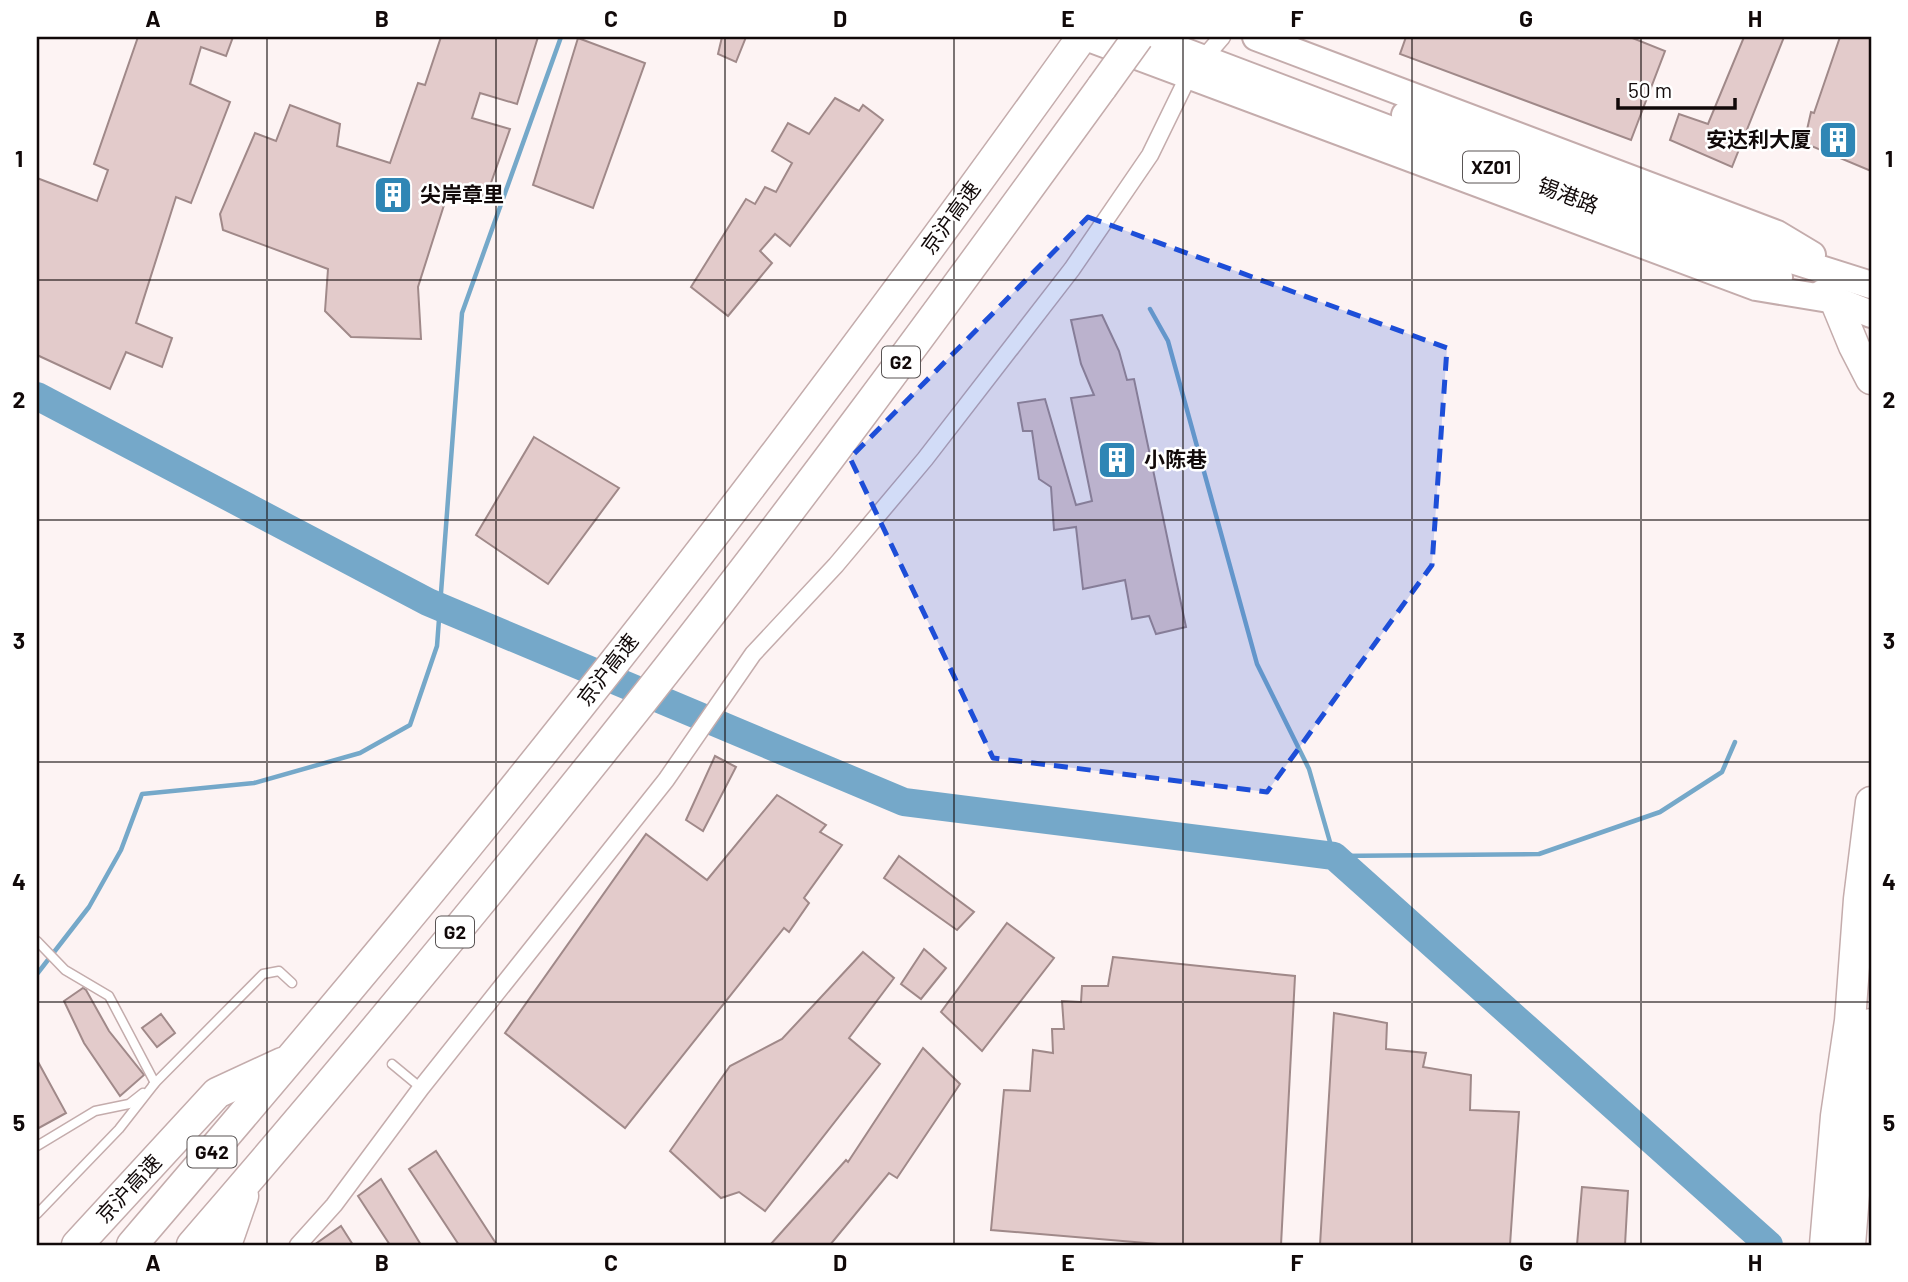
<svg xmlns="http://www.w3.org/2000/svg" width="1908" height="1282" font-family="Barlow,'Noto Sans SC',sans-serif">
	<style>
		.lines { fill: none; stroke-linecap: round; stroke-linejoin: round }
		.stream { stroke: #75a8c9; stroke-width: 4.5 }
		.river { stroke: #75a8c9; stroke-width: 28 }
		.building { fill: #e3cbcb; stroke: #a08989; stroke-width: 2 }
		.lane-casing { stroke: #c4acac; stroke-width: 11 }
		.street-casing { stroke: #c4acac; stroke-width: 19 }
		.primary-casing { stroke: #c4acac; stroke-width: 30 }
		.highway-casing { stroke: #c4acac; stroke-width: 33 }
		.lane { stroke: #fff; stroke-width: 8 }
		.street { stroke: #fff; stroke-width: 16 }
		.primary { stroke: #fff; stroke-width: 26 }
		.highway { stroke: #fff; stroke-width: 30 }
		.highway-bridge-casing { stroke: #c4acac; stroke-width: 33; stroke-linecap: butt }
		.highway-bridge { stroke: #fff; stroke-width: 30 }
		.marked { fill: #1d4ed8; fill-opacity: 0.2; stroke: #1d4ed8; stroke-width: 5; stroke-dasharray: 14 9; stroke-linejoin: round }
		.grid { fill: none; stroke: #110909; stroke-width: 2; stroke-opacity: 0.55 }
		.labels { text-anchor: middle; stroke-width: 5; stroke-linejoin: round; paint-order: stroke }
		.shield { fill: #fff; stroke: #585353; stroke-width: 2 }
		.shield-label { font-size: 19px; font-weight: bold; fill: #110909 }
		.poi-label { font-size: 21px; font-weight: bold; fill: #110909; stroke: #fff; text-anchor: start }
		.street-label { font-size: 21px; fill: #110909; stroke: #fff }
		.neatline { fill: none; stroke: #110909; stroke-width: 2.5 }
		.grid-label { font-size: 23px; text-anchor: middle; font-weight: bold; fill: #110909 }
	</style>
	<rect width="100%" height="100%" fill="#fdf3f3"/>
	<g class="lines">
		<g class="stream">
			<polyline points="1150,309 1168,341 1257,664 1309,769 1334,856 1539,854 1660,812 1722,772 1735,742"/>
			<polyline points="37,974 89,907 121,850 142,794 254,783 360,753 410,725 437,646 462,313 561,37"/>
		</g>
		<polyline class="river" points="37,396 428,602 904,802 1334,856 1769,1245"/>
	</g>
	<g class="building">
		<polygon points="138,37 233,37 226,56 201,47 190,84 230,102 191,203 176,197 136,323 172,338 162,367 126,352 110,389 37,355 37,178 97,201 108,170 94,164"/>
		<polygon points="441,37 538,37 517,104 480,93 472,118 510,129 486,197 451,183 418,287 421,339 351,337 325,311 328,269 223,230 220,214 255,133 276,141 290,105 340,124 337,146 390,163 418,83 425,85"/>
		<polygon points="722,37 746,37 736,62 718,54"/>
		<polygon points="1406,37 1630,37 1665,51 1631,140 1400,54"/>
		<polygon points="1744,37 1784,37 1732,167 1670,140 1679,114 1708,124"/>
		<polygon points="1840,37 1871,37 1871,171 1804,143 1811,112 1814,113"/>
		<polygon points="578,38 645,63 593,208 533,185"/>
		<polygon points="835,98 859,111 863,105 883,120 790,246 775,234 760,251 772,263 728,316 691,287 746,199 755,204 765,187 776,192 792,163 772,151 788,123 809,134"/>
		<polygon points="1102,315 1119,351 1127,380 1134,379 1186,627 1156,634 1149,616 1132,619 1125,580 1083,589 1076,527 1054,530 1051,487 1039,479 1032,431 1023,431 1018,403 1045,399 1076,505 1092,501 1071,398 1094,395 1081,364 1071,320"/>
		<polygon points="534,437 619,488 548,584 476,535"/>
		<polygon points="715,756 736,767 703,831 686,820"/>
		<polygon points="777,795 826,825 820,832 842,845 804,898 809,903 789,932 784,928 625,1128 505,1033 646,834 707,880"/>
		<polygon points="899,856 974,912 957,930 884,878"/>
		<polygon points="1007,923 1054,958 982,1051 941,1012"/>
		<polygon points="924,949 946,968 921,999 901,984"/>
		<polygon points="863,952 894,978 849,1038 880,1064 765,1211 739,1192 721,1198 670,1151 730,1066 782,1039"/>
		<polygon points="1113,957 1295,976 1281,1245 1170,1245 991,1230 1004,1090 1030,1091 1033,1050 1053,1053 1052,1029 1064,1029 1062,1001 1081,1002 1082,986 1108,986"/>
		<polygon points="83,988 86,990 109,1031 144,1075 120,1096 84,1043 64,1001"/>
		<polygon points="1334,1013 1387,1023 1386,1049 1426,1053 1423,1067 1471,1075 1470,1110 1519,1112 1510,1245 1320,1245"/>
		<polygon points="161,1014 175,1033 157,1047 142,1028"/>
		<polygon points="923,1048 960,1084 897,1178 889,1173 830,1245 770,1245 846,1160 848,1162"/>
		<polygon points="37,1060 66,1113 37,1129"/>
		<polygon points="436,1151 497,1245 459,1245 409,1169"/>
		<polygon points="381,1179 421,1245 390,1245 358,1196"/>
		<polygon points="1582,1187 1628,1191 1625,1245 1577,1245"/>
		<polygon points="341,1226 353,1245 314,1245"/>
	</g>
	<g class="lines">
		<g class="lane-casing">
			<g id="lane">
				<polyline points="37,941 65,970 109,996 155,1083 153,1085"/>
				<polyline points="392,1064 421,1088"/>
				<polyline points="37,1146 95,1111 129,1104 143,1093"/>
				<polyline points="37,1214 119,1129 155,1083 263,974 279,971 292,983"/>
			</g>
		</g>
		<g class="street-casing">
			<polyline id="street" points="298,1245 334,1205 421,1088 666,780 753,654 836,565 925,459 1072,269 1150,155 1189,75 1222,37"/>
		</g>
		<g class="primary-casing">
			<g id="primary">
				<polyline points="1086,37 1756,287 1835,300"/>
				<polyline points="1146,37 1779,277"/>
				<polyline points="1256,37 1777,234 1812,255"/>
				<polyline points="1405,115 1770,253 1871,285"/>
				<polyline points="1821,294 1871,314"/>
			</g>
		</g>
		<g class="highway-casing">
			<g id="highway">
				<polyline points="1835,300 1854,346 1871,379"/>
				<polyline points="1862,1115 1871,1024"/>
				<polyline points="77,1245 217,1093 282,1063"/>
				<path d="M132,1245C279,1073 426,900 567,722C745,499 916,269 1082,37"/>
				<path d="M192,1245C334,1081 473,913 608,744C779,530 941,309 1102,87"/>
				<polyline points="226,1245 243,1196"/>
				<polyline points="1825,1245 1836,1116 1850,1021 1859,899 1871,802"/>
				<polyline points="1850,1245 1857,1157 1853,1091"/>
			</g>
		</g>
		<use href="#lane" class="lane"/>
		<use href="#street" class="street"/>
		<use href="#primary" class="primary"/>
		<use href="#highway" class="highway"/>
		<g class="highway-bridge-casing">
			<polyline id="highway-bridge" points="1102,87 1138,37"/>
		</g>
		<use href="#highway-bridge" class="highway-bridge"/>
	</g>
	<path class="marked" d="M1088,217L1447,348L1432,565L1267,792L993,758L850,458Z"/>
	<path class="grid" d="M267,37V1245M496,37V1245M725,37V1245M954,37V1245M1183,37V1245M1412,37V1245M1641,37V1245M37,280H1871M37,520H1871M37,762H1871M37,1002H1871"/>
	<defs>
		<g id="building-square" transform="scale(2.0125)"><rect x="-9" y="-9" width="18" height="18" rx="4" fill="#2f86b5" stroke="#fff"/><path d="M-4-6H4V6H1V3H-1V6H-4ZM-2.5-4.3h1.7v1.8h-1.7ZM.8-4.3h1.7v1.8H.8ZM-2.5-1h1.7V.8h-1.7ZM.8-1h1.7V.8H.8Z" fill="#fff"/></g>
	</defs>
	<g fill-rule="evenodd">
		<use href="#building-square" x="1838" y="140"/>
		<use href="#building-square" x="393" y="195"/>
		<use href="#building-square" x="1117" y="460"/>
	</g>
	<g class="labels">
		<g class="shield">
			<rect x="1463" y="151.5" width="56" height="31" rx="5"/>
			<rect x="882" y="346.5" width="38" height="31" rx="5"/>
			<rect x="436" y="916.5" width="38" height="31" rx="5"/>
			<rect x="187.5" y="1136.5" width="49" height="31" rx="5"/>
		</g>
		<g class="shield-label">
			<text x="1491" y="174">XZ01</text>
			<text x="901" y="369">G2</text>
			<text x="455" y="939">G2</text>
			<text x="212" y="1159">G42</text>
		</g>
		<g class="poi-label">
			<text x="1811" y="147" text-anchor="end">安达利大厦</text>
			<text x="420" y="202">尖岸章里</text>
			<text x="1144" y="467">小陈巷</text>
		</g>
		<g class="street-label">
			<text transform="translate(1568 196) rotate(21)" y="7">锡港路</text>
			<text transform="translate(951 218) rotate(-54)" y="7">京沪高速</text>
			<text transform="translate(608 670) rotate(-52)" y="7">京沪高速</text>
			<text transform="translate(129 1189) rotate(-47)" y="7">京沪高速</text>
		</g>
	</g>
	<rect width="1908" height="1282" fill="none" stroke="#ffffff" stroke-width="77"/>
	<path d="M1618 98v10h117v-10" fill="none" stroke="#110909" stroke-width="3.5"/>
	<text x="1628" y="98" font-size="21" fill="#110909" stroke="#ffffff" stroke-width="5" paint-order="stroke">50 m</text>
	<rect x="38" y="38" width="1832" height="1206" class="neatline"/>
	<g class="grid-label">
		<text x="153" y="27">A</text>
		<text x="382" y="27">B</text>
		<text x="611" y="27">C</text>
		<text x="840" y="27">D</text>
		<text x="1068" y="27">E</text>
		<text x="1297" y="27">F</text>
		<text x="1526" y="27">G</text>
		<text x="1755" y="27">H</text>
		<text x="19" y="167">1</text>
		<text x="1889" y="167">1</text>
		<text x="19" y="408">2</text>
		<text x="1889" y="408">2</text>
		<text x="19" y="649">3</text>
		<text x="1889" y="649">3</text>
		<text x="19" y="890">4</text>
		<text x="1889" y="890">4</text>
		<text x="19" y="1131">5</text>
		<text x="1889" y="1131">5</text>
		<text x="153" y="1271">A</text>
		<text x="382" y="1271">B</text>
		<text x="611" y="1271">C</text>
		<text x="840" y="1271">D</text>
		<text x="1068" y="1271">E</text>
		<text x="1297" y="1271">F</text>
		<text x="1526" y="1271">G</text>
		<text x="1755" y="1271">H</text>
	</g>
</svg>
